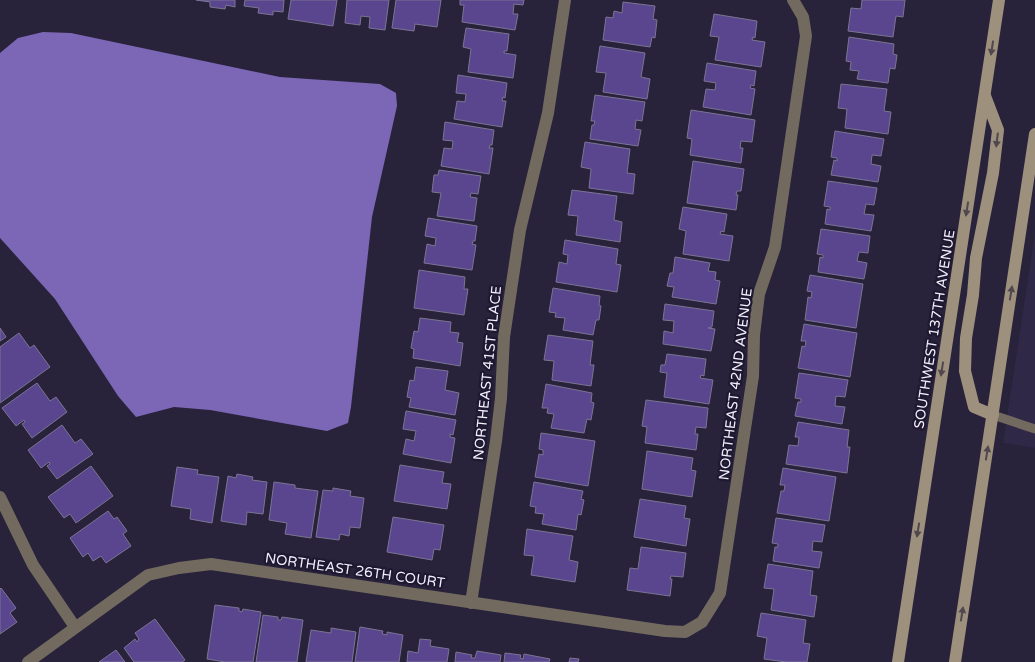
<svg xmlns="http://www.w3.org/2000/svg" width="1035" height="662" font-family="'Varela Round',sans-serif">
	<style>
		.built { fill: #302847 }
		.water { fill: #7b67b5 }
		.building { fill: #5a458f; stroke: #7b7593 }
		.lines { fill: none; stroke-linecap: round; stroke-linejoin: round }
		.lane { stroke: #726a5f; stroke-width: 9 }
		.street { stroke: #726a5f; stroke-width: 12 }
		.secondary { stroke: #9d917e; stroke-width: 12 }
		.oneway { fill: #51484f }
		.labels { text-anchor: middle; stroke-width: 4.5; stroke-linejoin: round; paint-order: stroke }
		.street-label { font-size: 14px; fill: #f2effd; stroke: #1e1830 }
	</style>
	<rect width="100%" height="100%" fill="#28223a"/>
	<polygon class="built" points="1035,233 1035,448 1003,443"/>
	<polygon class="water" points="43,32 71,33 280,77 380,84 396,93 397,106 372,217 351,407 348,423 327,431 210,410 174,407 136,417 118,396 55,299 0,238 0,53 18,38"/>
	<g class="building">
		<polygon points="196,0 235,0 235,7 226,5 225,9 210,7 210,2"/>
		<polygon points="245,0 284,0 283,12 273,11 273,15 258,13 259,8 244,6"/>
		<polygon points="291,0 337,0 333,26 288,19"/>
		<polygon points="347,0 389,0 385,30 369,28 370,17 361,16 360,25 345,23"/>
		<polygon points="396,0 441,0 437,27 415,24 414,31 392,28"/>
		<polygon points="460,0 524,0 523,5 514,4 513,14 518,14 515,30 462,22 464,5 460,5"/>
		<polygon points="862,0 905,0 903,17 896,16 893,37 848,31 851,8 861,9"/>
		<polygon points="623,2 655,6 653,19 657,20 655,38 652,37 650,47 603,40 606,17 613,18 614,11 622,13"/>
		<polygon points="714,14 757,21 755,38 753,37 752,40 765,42 761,67 715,60 719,37 710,36"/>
		<polygon points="466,28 509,34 507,51 504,51 504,53 516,55 513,78 468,72 471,49 463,47"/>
		<polygon points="849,37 894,44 893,54 897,55 895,69 890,68 888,83 857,79 859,71 850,70 851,62 846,61"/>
		<polygon points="600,46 645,53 641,77 650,79 647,99 603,92 606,73 596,72"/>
		<polygon points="707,63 756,71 754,86 751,85 750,88 755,89 751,115 703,107 706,89 715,90 716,83 704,81"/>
		<polygon points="458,75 507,83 505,98 503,97 502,101 506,101 502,127 454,119 457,101 465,102 466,94 456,93"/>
		<polygon points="841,84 887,89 884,111 891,112 888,134 845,128 847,109 838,108"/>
		<polygon points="595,95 645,102 642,121 636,120 635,129 641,130 638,146 590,139 592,125 594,125 595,121 591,121"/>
		<polygon points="691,110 755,120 752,142 741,141 740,148 743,148 741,163 690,155 692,139 687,138"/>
		<polygon points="445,122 494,130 492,145 490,145 489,148 493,148 489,174 441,166 444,148 452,149 453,141 443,140"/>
		<polygon points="835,131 884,139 881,156 872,155 871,164 881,166 878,182 831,175 834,160 837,161 837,158 831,157"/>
		<polygon points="585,142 630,149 627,173 635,174 633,194 589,188 591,169 581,167"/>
		<polygon points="693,161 744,169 741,191 737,191 736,195 738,195 736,210 687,203"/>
		<polygon points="439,170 481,176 478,194 471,193 470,197 477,198 474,221 437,216 441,193 432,192 434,175 438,175"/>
		<polygon points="828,181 877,188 874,205 866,204 864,214 874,215 871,231 825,224 827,209 830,210 830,207 824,206"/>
		<polygon points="572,190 617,196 614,220 622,222 620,242 576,235 578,216 568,215"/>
		<polygon points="683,207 727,214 724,232 721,231 720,234 733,236 729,261 683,254 686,231 679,229"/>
		<polygon points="428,218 477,226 475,241 473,241 472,244 476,245 472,270 424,263 427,244 435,246 436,238 425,236"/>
		<polygon points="821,229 870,236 868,253 859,252 857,261 867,263 864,279 818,272 820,257 823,258 823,255 817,254"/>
		<polygon points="565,240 618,249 616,264 621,265 617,292 556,282 559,262 567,264 568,255 563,254"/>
		<polygon points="675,257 710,263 708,271 716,272 715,280 720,281 716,304 672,297 674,287 667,286 670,273 673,273"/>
		<polygon points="419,270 465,277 464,289 468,289 464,315 414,308"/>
		<polygon points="810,275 863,284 856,328 805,320 808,297 811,298 812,292 807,291"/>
		<polygon points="553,288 600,296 599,305 601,306 599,320 596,320 593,335 563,330 565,318 555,317 556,313 549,312"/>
		<polygon points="665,304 714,311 712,327 708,328 715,329 711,351 663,344 664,331 673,333 674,321 663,320"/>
		<polygon points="420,318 451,322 450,332 459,333 457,342 463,343 460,366 413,358 414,349 411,348 414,331 418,332"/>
		<polygon points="804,324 857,333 850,377 798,368 802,346 805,347 806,341 801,341"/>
		<polygon points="0,328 6,337 0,341"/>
		<polygon points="19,333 30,348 34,345 50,367 0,403 0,347"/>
		<polygon points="548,335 593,341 590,365 594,365 591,386 552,380 554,361 544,360"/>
		<polygon points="667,354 706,359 704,376 701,375 700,378 713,380 709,404 664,397 667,373 660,372 661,365 665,365"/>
		<polygon points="416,367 448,371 445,390 459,393 455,415 409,407 411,398 407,397 410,380 414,381"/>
		<polygon points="799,373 848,380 845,397 836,396 835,406 845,407 842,424 795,416 798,402 801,402 801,399 795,398"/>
		<polygon points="37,383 50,401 56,397 67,412 32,438 22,424 25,422 24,420 16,426 2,408"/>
		<polygon points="546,384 592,393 591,402 594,403 591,420 587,419 584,433 551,428 554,414 547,413 548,408 542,408"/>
		<polygon points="646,400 708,408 706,428 696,427 695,434 698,434 696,450 645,443 647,427 642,426"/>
		<polygon points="406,411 456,420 453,435 450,434 450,437 455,438 451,463 403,454 406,439 414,441 416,431 403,429"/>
		<polygon points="798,422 849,430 847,447 850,447 847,473 786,464 789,445 798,446 799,437 795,437"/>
		<polygon points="62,425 75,443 81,439 93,454 57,479 47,466 50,464 49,462 41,468 28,450"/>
		<polygon points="541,433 595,441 588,486 535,477 539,454 543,455 543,450 539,449"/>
		<polygon points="647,451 693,458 691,470 696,471 692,497 642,489"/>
		<polygon points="400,465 444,472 442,483 451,484 447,509 394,501"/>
		<polygon points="91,466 113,496 76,523 70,514 64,518 48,497"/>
		<polygon points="177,467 198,470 197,474 219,477 212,523 190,519 191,509 171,506"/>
		<polygon points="783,468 836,477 829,521 777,513 781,491 784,491 785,485 780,485"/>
		<polygon points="237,474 253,477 252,480 267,482 263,514 247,512 246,525 221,521 228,476 236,478"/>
		<polygon points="274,482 295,485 295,488 318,491 311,538 285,534 287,523 269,520"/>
		<polygon points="534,482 583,491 581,499 584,500 581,515 578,514 576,530 542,524 544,514 535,513 536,507 530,506"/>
		<polygon points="333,488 351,491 350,496 364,498 360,528 350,527 349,536 340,534 339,540 316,537 323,490 333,491"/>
		<polygon points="640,499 686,506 684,518 690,519 686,546 634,537"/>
		<polygon points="108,511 114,519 117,517 127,531 123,534 131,546 106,563 101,556 93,561 88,553 83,557 70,538"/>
		<polygon points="393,517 444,525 440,550 434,549 432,560 387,552"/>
		<polygon points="776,518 825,525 822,542 813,541 812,551 822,552 819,568 773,561 775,547 778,547 778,544 772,543"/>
		<polygon points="527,529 573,536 569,560 578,562 575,582 531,575 534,556 524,555"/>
		<polygon points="641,547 686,553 683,577 671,576 670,579 672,579 670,596 627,590 630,568 638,569"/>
		<polygon points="768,564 813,571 810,595 817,596 814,617 771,610 774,589 764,588"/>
		<polygon points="1,588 16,608 10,613 17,622 0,634 0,589"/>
		<polygon points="215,605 239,608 239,611 242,612 243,609 261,612 253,662 225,662 207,659"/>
		<polygon points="761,613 806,620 803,643 810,644 807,662 786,662 764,659 767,638 757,636"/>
		<polygon points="263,615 278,617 278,620 281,620 282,617 303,620 297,662 256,662"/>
		<polygon points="155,619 185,660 182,662 134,662 124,648 135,639 137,642 139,639 135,633"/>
		<polygon points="360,627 383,631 382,634 387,635 387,632 403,635 399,662 355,662"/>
		<polygon points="331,628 356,632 352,662 306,662 311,630 331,633"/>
		<polygon points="420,639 431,640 430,646 449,649 447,662 407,662 408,651 418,653"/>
		<polygon points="116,650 125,662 99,662"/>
		<polygon points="477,651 501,655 500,662 455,662 456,652 472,655 471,658 475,658"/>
		<polygon points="505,653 521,655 520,658 523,659 524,654 550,659 549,662 504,662"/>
		<polygon points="570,658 579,659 578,662 569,662"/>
	</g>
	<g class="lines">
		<polyline class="lane" points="993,415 1035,429"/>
		<g class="street">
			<polyline points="0,497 33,565 75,627"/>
			<polyline points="471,603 496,441 501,398 504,337 520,230 548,113 565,0"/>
			<polyline points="28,662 148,575 179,568 211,564 665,631 685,632 702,622 720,593 753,376 754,335 759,294 775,247 806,36 803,17 793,0"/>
		</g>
		<g class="secondary">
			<polyline points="985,96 998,130 993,173 976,258 973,295 966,338 965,371 974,407 993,415"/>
			<polyline points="898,662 999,0"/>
			<polyline points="955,662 1035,134"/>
		</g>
	</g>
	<defs><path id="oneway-solid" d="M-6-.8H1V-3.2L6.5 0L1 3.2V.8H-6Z" transform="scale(1.25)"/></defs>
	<g class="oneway">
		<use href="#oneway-solid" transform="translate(992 48) rotate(99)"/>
		<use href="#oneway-solid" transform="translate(997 140) rotate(97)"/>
		<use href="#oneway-solid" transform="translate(967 209) rotate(99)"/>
		<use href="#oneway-solid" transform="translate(1011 293) rotate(-81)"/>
		<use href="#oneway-solid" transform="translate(942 369) rotate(99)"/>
		<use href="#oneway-solid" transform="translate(987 453) rotate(-81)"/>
		<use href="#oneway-solid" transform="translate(918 530) rotate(99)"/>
		<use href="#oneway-solid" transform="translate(962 614) rotate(-81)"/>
	</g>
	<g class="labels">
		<g class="street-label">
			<text transform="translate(934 329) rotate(-81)" y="5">SOUTHWEST 137TH AVENUE</text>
			<text transform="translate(487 373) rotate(-84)" y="5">NORTHEAST 41ST PLACE</text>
			<text transform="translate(735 384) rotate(-83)" y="5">NORTHEAST 42ND AVENUE</text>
			<text transform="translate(355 570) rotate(8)" y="5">NORTHEAST 26TH COURT</text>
		</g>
	</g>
</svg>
